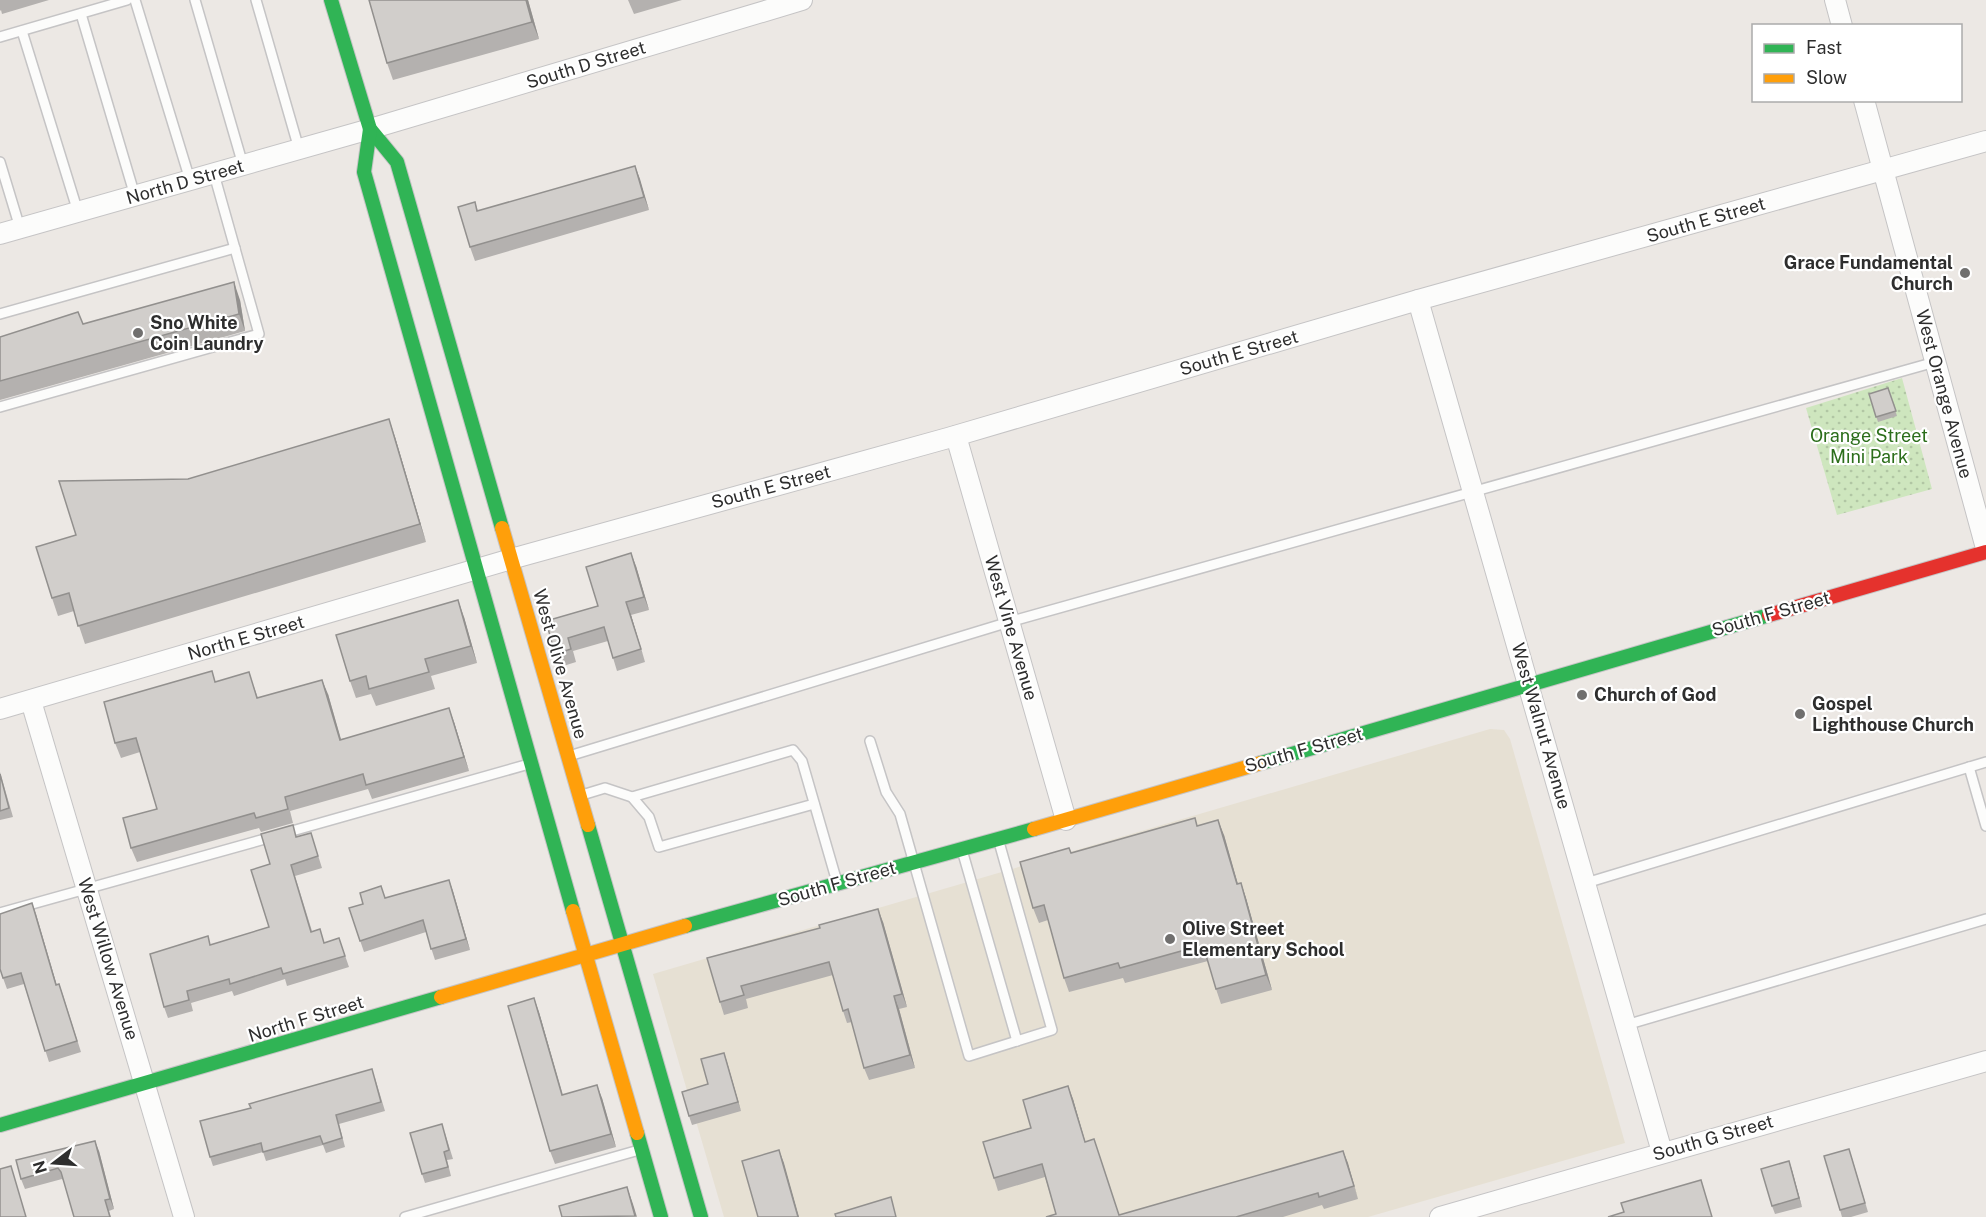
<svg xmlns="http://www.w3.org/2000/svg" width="1986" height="1217" font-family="'Public Sans',sans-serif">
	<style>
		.education { fill: #e6e0d3 }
		.grass { fill: url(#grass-dots) }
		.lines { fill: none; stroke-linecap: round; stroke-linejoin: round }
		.lane-casing { stroke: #c5c4c5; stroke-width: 12 }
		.street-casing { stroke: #c5c4c5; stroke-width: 22 }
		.fast-casing { stroke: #c5c4c5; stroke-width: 16 }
		.slow-casing { stroke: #c5c4c5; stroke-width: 16 }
		.jam-casing { stroke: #c5c4c5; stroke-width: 16 }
		.lane { stroke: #fcfcfb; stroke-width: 9 }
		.street { stroke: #fcfcfb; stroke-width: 20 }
		.fast { stroke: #30b455; stroke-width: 14 }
		.slow { stroke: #ff9f0a; stroke-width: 14 }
		.jam { stroke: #e5322d; stroke-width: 14 }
		.wall { fill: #b4b1af }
		.shaded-wall { fill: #92908e }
		.building { fill: #d1cecb; stroke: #92908e; stroke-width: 1.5 }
		.poi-dot { fill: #706f6e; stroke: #fff; stroke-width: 2 }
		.labels { text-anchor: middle; stroke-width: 4.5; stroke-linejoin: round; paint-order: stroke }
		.street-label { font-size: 18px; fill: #2e2e2e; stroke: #fff }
		.poi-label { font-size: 18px; font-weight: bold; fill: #2e2e2e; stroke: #fff; text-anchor: start }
		.park-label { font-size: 18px; fill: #2c6e1b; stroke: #fff }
	</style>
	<defs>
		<pattern id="grass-dots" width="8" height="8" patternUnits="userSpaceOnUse" patternTransform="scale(1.5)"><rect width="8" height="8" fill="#cee6be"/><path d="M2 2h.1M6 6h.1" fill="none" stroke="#b1c6a4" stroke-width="1.8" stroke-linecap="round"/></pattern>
	</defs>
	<rect width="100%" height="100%" fill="#ece8e4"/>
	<polygon class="education" points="1490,729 1504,730 1510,739 1625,1143 1368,1217 724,1217 653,974"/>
	<polygon class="grass" points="1902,378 1932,489 1837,515 1806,408"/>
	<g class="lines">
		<g class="lane-casing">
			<g id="lane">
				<polyline points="135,0 190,180"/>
				<polyline points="195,0 243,165"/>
				<polyline points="256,0 299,149"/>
				<polyline points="81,14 135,196"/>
				<polyline points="22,31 78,212"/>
				<polyline points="0,37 127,0"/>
				<polyline points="0,162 20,228"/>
				<polyline points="0,314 235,248"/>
				<polyline points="0,407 259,334 214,174"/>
				<polyline points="870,741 886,792 900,814 969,1056 1052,1030 999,842"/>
				<polyline points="569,756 1009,622 1935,362"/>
				<polyline points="1969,767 1986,826"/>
				<polyline points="582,795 605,788 632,797 793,750 802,761 837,882"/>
				<polyline points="632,797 649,817 659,847 814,804"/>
				<polyline points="285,833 529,764"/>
				<polyline points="962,850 1017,1041"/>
				<polyline points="1586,883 1986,762"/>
				<polyline points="0,913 272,837"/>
				<polyline points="1626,1025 1986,919"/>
				<polyline points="405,1217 639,1150"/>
			</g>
		</g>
		<g class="street-casing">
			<g id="street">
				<polyline points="1835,0 1842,26"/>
				<polyline points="1864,100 1986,548"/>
				<polyline points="0,234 370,129 802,0"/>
				<polyline points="1418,300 1662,1152"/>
				<polyline points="956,436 1066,820"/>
				<polyline points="31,701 184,1217"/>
				<polyline points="0,709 511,559 948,438 1418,300 1986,141"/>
				<polyline points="1440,1217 1986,1061"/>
			</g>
		</g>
		<g class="fast-casing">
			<g id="fast">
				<polyline points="331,0 370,129 397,162 502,528"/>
				<polyline points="370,129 364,172 573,911"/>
				<polyline points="1261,763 1769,615"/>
				<polyline points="588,825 701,1217"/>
				<polyline points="685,926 1034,829"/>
				<polyline points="0,1125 441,997"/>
				<polyline points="637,1133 661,1217"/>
			</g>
		</g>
		<g class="slow-casing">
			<g id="slow">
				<polyline points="502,528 588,825"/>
				<polyline points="1034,829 1261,763"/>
				<polyline points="573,911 637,1133"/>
				<polyline points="441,997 685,926"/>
			</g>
		</g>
		<g class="jam-casing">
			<polyline id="jam" points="1769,615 1986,552"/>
		</g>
		<use href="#lane" class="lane"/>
		<use href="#street" class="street"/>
		<use href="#fast" class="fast"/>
		<use href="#slow" class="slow"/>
		<use href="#jam" class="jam"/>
	</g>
	<g class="wall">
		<polygon points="0,0 49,0 2,14 1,10 0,11"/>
		<polygon points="369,0 528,0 539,39 393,80 387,63"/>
		<polygon points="628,0 682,0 634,14"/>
		<polygon points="635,166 649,210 475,261 470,247 475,202 478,211"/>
		<polygon points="240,300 245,331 0,400 0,337"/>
		<polygon points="1888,388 1897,416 1878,422 1869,394"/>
		<polygon points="395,437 426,542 85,644 74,611 58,616 52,598 76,535 188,479"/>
		<polygon points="636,566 649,610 631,615 645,662 617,671 608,641 573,651 576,662 560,667 546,621 598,606"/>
		<polygon points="464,617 477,663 431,676 435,689 376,706 371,694 356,698 350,681"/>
		<polygon points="216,682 254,687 258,698 328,694 341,739 454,722 469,771 372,799 368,789 290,811 293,823 261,832 259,828 137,862 131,848 157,809 140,752 121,758 115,743"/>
		<polygon points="0,772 13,817 0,820"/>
		<polygon points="1198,826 1224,835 1238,884 1241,883 1246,898 1272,990 1221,1004 1216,989 1208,961 1125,983 1123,978 1069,992 1064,978 1048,920 1039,923 1033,908 1071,853"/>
		<polygon points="311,833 322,868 295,876 312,931 325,943 339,938 349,967 287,986 285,979 234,996 232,991 191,1003 193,1011 168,1018 164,1007 211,945 269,927 270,864 297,837"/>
		<polygon points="449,880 470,950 435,960 426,932 364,952 349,908"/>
		<polygon points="32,903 56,984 59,984 63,995 81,1052 49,1062 24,984 7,989 3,978"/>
		<polygon points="883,922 907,1007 899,1009 915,1068 869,1080 864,1068 852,1022 847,1023 843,1011 833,975 746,999 748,1008 724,1015 720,1002 707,958"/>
		<polygon points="539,1012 563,1095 602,1098 616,1147 555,1164 550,1151"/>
		<polygon points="724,1053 741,1111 692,1125 689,1116 708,1084"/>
		<polygon points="375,1078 385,1111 339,1124 345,1147 326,1153 323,1145 266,1161 263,1152 213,1166 210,1157"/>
		<polygon points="1073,1099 1085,1142 1094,1139 1119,1215 1343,1151 1358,1199 1324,1209 1322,1205 1283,1217 1046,1217 1056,1214 1045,1177 998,1191 994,1178 1031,1128"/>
		<polygon points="445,1133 453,1159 447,1160 451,1176 425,1183 422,1174"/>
		<polygon points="99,1151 114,1209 109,1211 111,1217 74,1217 64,1181 62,1179 25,1189 21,1179"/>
		<polygon points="1852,1158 1868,1212 1851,1217 1842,1217 1840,1210"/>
		<polygon points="1789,1161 1802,1207 1775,1214 1772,1206"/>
	</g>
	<g class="shaded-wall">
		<polygon points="526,0 528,0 539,39 532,22"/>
		<polygon points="635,166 640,179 649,210 644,197"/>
		<polygon points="234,282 240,300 245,331 239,314"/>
		<polygon points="389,419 395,437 426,542 420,524"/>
		<polygon points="631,553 636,566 649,610 644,597"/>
		<polygon points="458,600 464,617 477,663 471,646"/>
		<polygon points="626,602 631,615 645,662 641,649"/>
		<polygon points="322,680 328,694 345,754 340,740"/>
		<polygon points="449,708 454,722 469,771 464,757"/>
		<polygon points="1218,820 1224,835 1242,899 1237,884"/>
		<polygon points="449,880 453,891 470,950 466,939"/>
		<polygon points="1241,883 1246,898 1272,990 1266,975"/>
		<polygon points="32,903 36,914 60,996 56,985"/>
		<polygon points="878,909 883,922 907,1007 902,994"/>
		<polygon points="894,996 899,1009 915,1068 910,1055"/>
		<polygon points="534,998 539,1012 566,1108 562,1095"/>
		<polygon points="724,1053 727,1062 741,1111 738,1102"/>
		<polygon points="597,1085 602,1098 616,1147 611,1134"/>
		<polygon points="1068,1086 1073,1099 1089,1155 1085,1142"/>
		<polygon points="95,1141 99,1151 114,1209 110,1199"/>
		<polygon points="779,1150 784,1163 799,1217 798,1217"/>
		<polygon points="1343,1151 1348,1163 1358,1199 1354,1186"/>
		<polygon points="1789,1161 1792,1170 1802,1207 1799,1198"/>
		<polygon points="627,1187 633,1204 637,1217 635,1216"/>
	</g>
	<g class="building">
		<polygon points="369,0 526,0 532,22 387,63"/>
		<polygon points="635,166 644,197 470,247 458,207 475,202 477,211"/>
		<polygon points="234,282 239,314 0,381 0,337 78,312 83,324"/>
		<polygon points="1888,388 1896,411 1876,417 1869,394"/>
		<polygon points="389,419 420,524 78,626 69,593 52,598 36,547 76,535 59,481 188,479"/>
		<polygon points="631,553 644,597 626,602 641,649 613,658 604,627 568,638 571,649 555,654 546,621 598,606 586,567"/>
		<polygon points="458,600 471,646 425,659 429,672 369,689 366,676 350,681 336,635"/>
		<polygon points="212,671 215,682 249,672 257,698 322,680 340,740 449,708 464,757 366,785 363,774 285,797 288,809 256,818 254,813 131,848 123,818 157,809 136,738 115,743 104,702"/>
		<polygon points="0,774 9,808 0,811"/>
		<polygon points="1195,818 1197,826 1218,820 1237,884 1241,883 1266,975 1216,989 1203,945 1120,968 1118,963 1064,978 1044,905 1033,908 1020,862 1069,848 1071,853"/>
		<polygon points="293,825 296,837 311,833 318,856 291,865 311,932 320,929 324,943 339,938 345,956 283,974 281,968 230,984 229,979 187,991 189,1000 164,1007 150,954 208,936 210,945 269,927 251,870 270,864 261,834"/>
		<polygon points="449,880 466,939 431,949 423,920 360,941 349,908 363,904 360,893 381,886 385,898"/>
		<polygon points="32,903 56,985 59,984 77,1041 45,1051 21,973 3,978 0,969 0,914"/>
		<polygon points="878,909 902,994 894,996 910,1055 864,1068 848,1009 843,1011 829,962 741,986 744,995 720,1002 707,958 820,928 819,925"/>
		<polygon points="534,998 562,1095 597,1085 611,1134 550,1151 508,1006"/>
		<polygon points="724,1053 738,1102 689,1116 682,1092 708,1084 701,1059"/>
		<polygon points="372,1069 381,1102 336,1115 342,1138 323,1144 320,1136 263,1152 261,1143 210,1157 200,1121 251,1108 249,1104"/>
		<polygon points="1068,1086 1085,1142 1094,1139 1119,1215 1343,1151 1354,1186 1319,1197 1318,1193 1236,1217 1046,1217 1056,1214 1042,1164 994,1178 983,1142 1031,1128 1023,1100"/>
		<polygon points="442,1124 449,1150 444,1152 448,1167 422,1174 410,1133"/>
		<polygon points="95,1141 110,1199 105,1200 110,1217 74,1217 61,1172 58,1168 21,1179 16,1160"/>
		<polygon points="1849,1149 1865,1203 1840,1210 1824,1156"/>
		<polygon points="779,1150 798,1217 758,1217 742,1161"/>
		<polygon points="1789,1161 1799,1198 1772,1206 1761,1169"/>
		<polygon points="11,1166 26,1217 0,1217 0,1169"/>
		<polygon points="1701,1180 1712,1217 1608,1217 1624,1212 1621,1203"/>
		<polygon points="627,1187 635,1216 562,1217 559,1206"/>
		<polygon points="891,1197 896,1217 836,1217 835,1214"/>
	</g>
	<g class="poi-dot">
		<circle cx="1965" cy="273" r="6"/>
		<circle cx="138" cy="333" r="6"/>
		<circle cx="1582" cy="695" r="6"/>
		<circle cx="1800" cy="714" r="6"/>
		<circle cx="1170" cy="939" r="6"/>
	</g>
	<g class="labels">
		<g class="street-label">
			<text transform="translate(586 65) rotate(-17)" y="6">South D Street</text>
			<text transform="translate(185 182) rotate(-16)" y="6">North D Street</text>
			<text transform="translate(1706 220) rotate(-16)" y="6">South E Street</text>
			<text transform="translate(1239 353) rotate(-16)" y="6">South E Street</text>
			<text transform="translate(1944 394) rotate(75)" y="6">West Orange Avenue</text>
			<text transform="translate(771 487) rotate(-15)" y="6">South E Street</text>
			<text transform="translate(1771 614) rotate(-16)" y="6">South F Street</text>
			<text transform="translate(1011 628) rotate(74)" y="6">West Vine Avenue</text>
			<text transform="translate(246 638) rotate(-16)" y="6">North E Street</text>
			<text transform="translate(560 664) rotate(74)" y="6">West Olive Avenue</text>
			<text transform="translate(1541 726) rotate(74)" y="6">West Walnut Avenue</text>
			<text transform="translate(1304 750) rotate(-16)" y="6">South F Street</text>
			<text transform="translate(837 884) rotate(-16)" y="6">South F Street</text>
			<text transform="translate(108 959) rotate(73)" y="6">West Willow Avenue</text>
			<text transform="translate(306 1019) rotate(-17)" y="6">North F Street</text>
			<text transform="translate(1713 1138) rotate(-16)" y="6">South G Street</text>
		</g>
		<g class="poi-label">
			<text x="1953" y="269" text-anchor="end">Grace Fundamental<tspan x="1953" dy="21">Church</tspan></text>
			<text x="150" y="329">Sno White<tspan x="150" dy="21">Coin Laundry</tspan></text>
			<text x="1594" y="701">Church of God</text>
			<text x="1812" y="710">Gospel<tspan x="1812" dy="21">Lighthouse Church</tspan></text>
			<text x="1182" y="935">Olive Street<tspan x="1182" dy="21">Elementary School</tspan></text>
		</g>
		<g class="park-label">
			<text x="1869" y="442">Orange Street<tspan x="1869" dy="21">Mini Park</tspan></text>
		</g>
	</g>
	<rect x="1752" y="24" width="210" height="78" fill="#ffffff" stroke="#ababab" stroke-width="1.5"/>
	<rect x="1764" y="44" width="30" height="9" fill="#30b455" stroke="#ababab" stroke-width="1.5"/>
	<text x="1806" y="54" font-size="18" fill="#2e2e2e">Fast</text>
	<rect x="1764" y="74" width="30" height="9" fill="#ff9f0a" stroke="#ababab" stroke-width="1.5"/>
	<text x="1806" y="84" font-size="18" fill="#2e2e2e">Slow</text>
	<g transform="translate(54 1163) rotate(253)" stroke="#ffffff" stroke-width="4.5" paint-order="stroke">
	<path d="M0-4.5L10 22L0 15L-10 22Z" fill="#2e2e2e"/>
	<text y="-9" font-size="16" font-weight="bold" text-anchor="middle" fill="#2e2e2e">N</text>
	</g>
</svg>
